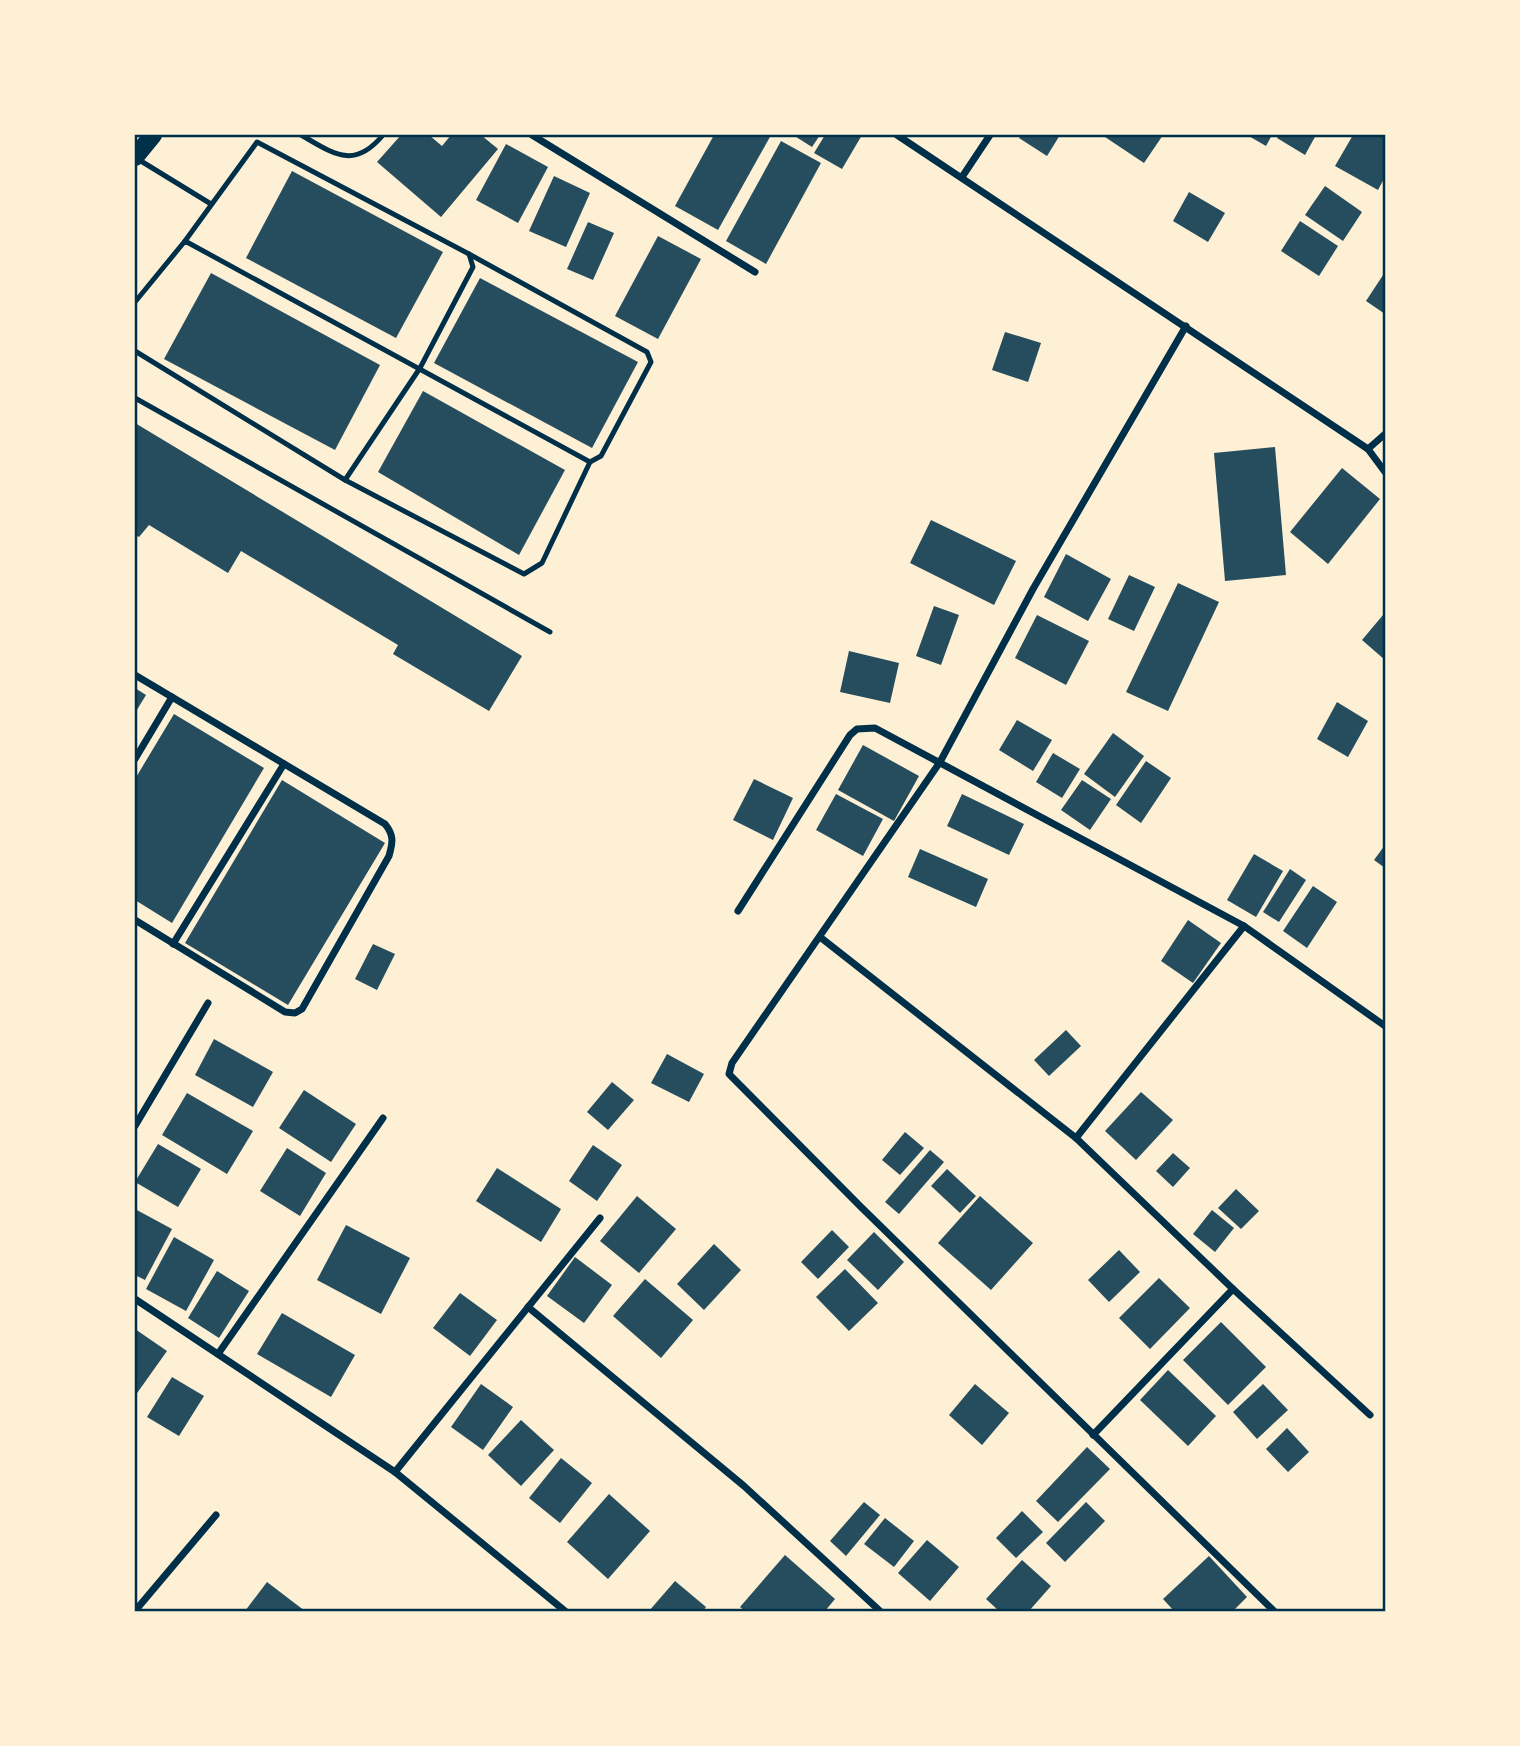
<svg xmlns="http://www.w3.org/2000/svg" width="1520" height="1746" font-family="'PT Sans',sans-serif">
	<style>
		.building { fill: #264d5e }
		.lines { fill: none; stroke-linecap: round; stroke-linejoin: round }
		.service { stroke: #003049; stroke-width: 5 }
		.minor { stroke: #003049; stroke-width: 7 }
		.primary { stroke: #003049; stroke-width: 18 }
		.neatline { fill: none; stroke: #003049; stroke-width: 2.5 }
	</style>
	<rect width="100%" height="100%" fill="#fdf0d5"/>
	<g class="building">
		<polygon points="401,135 429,135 442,146 451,135 481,135 498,149 441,217 377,162"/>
		<polygon points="714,135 771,135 718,230 675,206"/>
		<polygon points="793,135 820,135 812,147"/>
		<polygon points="825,135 862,135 842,169 814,153"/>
		<polygon points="1022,135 1060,135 1047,156 1019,138"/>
		<polygon points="1102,135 1163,135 1144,163"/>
		<polygon points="1247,135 1272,135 1266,146"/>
		<polygon points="1279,135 1316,135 1305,155 1277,138"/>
		<polygon points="1353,135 1385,135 1385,177 1378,190 1335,166"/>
		<polygon points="781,141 821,163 766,264 726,241"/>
		<polygon points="506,144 548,167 518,223 476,200"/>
		<polygon points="292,171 443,252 396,338 246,258"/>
		<polygon points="554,176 590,193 566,247 529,231"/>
		<polygon points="1325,186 1362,212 1343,241 1305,215"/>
		<polygon points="1189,192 1225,213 1208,242 1173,221"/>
		<polygon points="1300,221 1338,246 1319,276 1281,251"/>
		<polygon points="588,222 614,233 593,280 567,269"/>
		<polygon points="658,236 701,259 658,339 615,316"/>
		<polygon points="1385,272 1385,314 1366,301"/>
		<polygon points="211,273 380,365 335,450 164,359"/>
		<polygon points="480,278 638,362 592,448 434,363"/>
		<polygon points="1005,332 1041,343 1028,382 992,370"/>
		<polygon points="423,391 565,470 519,555 378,472"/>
		<polygon points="135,423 522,656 489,711 393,654 398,645 241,551 228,573 149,525 139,537 135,535"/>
		<polygon points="1275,447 1286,575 1225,581 1214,453"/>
		<polygon points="1342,468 1380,499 1328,564 1290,532"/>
		<polygon points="931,520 1016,561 994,605 910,563"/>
		<polygon points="1066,554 1111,579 1088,621 1044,597"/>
		<polygon points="1129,575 1155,587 1134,631 1108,619"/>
		<polygon points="1178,583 1219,602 1168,711 1126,692"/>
		<polygon points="934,606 959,615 941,665 916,656"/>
		<polygon points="1037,615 1089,641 1066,685 1015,658"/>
		<polygon points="1383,615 1385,617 1385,660 1362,640"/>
		<polygon points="849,651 899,663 890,703 840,692"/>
		<polygon points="135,688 146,695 135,713"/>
		<polygon points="1337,702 1368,721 1348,757 1317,739"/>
		<polygon points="174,714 264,768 172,923 135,900 135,779"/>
		<polygon points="1017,720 1052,740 1033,771 999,750"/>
		<polygon points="1113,733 1144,756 1115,797 1084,774"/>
		<polygon points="863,745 919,776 894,821 838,790"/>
		<polygon points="1053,753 1080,769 1062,798 1036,782"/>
		<polygon points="1146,761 1171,778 1141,823 1116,805"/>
		<polygon points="754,779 793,798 773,840 733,820"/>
		<polygon points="282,780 385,843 288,1005 185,943"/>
		<polygon points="1082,780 1111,799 1090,830 1061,810"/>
		<polygon points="836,794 883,819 863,856 816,830"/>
		<polygon points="962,794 1024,824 1009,855 947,826"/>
		<polygon points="1385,845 1385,868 1374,860"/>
		<polygon points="920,849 988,879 976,907 908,877"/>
		<polygon points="1254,854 1283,871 1256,917 1227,900"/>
		<polygon points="1290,869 1306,880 1279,922 1263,912"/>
		<polygon points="1313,886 1337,902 1307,948 1283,931"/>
		<polygon points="1188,920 1221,943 1193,983 1161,961"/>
		<polygon points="373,944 395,954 377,990 355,979"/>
		<polygon points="1066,1030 1081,1046 1049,1076 1034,1060"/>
		<polygon points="214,1039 273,1072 253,1107 195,1075"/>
		<polygon points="667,1054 704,1074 689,1102 651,1083"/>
		<polygon points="612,1082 634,1100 608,1130 587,1112"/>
		<polygon points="304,1090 356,1124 331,1162 279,1128"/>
		<polygon points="1141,1092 1173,1120 1136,1160 1105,1131"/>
		<polygon points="187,1093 253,1131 227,1174 162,1135"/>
		<polygon points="905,1132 924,1148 900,1175 882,1160"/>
		<polygon points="158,1144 201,1169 178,1207 135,1182"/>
		<polygon points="593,1145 622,1165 597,1201 569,1181"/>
		<polygon points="287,1148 326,1173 300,1216 260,1191"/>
		<polygon points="930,1150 944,1162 899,1214 885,1202"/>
		<polygon points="1173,1153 1190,1168 1173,1187 1156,1171"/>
		<polygon points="497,1168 561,1209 541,1242 476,1201"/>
		<polygon points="947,1169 976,1196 960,1213 931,1186"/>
		<polygon points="1236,1189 1259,1211 1241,1229 1218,1208"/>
		<polygon points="637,1196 676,1229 639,1273 600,1241"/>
		<polygon points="980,1196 1033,1243 991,1290 938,1243"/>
		<polygon points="135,1209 172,1229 145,1280 135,1275"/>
		<polygon points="1212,1210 1234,1228 1215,1252 1193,1234"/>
		<polygon points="346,1225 410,1258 381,1314 317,1280"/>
		<polygon points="832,1230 849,1247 818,1279 801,1262"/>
		<polygon points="874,1232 904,1262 878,1290 847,1260"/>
		<polygon points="174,1237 214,1260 186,1311 146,1289"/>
		<polygon points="714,1244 741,1270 704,1310 677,1284"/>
		<polygon points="1119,1250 1140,1272 1109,1302 1088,1280"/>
		<polygon points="575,1257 612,1285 584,1323 547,1296"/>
		<polygon points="845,1269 878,1303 849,1331 816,1297"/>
		<polygon points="217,1271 249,1291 219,1338 188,1318"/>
		<polygon points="1159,1278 1190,1308 1150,1349 1119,1318"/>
		<polygon points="645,1279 693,1320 661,1358 613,1316"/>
		<polygon points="460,1293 497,1320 470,1356 433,1328"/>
		<polygon points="282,1313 355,1355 331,1397 257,1354"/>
		<polygon points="1221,1322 1266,1367 1228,1405 1183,1360"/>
		<polygon points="135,1329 167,1351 135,1396"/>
		<polygon points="1168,1370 1216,1416 1188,1446 1140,1400"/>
		<polygon points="172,1377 204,1396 179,1436 147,1417"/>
		<polygon points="481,1384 513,1407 483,1450 451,1427"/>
		<polygon points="975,1384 1009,1413 982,1445 949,1415"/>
		<polygon points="1263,1384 1288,1410 1257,1439 1233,1412"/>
		<polygon points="521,1420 554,1450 521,1486 488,1455"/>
		<polygon points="1287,1428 1309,1452 1288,1472 1266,1449"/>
		<polygon points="1087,1447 1110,1469 1058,1522 1036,1501"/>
		<polygon points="561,1458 592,1483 560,1523 529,1498"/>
		<polygon points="609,1494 650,1531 608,1579 567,1542"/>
		<polygon points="864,1502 880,1515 846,1556 830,1541"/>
		<polygon points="1086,1502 1105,1521 1065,1562 1046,1543"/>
		<polygon points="1022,1511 1043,1532 1016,1558 996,1538"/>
		<polygon points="885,1518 914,1541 894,1567 864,1544"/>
		<polygon points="927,1540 959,1567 930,1601 898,1573"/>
		<polygon points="785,1555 835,1599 825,1611 745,1611 740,1607"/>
		<polygon points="1209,1556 1247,1597 1233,1611 1174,1611 1163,1599"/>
		<polygon points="1022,1560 1051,1586 1029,1611 999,1611 986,1599"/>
		<polygon points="675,1581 706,1607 703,1611 649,1611"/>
		<polygon points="267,1582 305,1611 245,1611"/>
	</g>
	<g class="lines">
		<g class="service">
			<path d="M301,135C334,154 354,170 383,135"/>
			<polyline points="136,158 211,204"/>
			<polyline points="185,241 257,142 469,254 473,267 420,368 345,480"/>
			<polyline points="135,302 185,241 590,462 601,456 651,362 647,352 469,254"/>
			<polyline points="135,351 345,480 524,574 542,563 590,462"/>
			<polyline points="135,398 550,632"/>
		</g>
		<g class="minor">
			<polyline points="532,135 755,272"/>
			<polyline points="897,135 1368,449 1385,472"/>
			<polyline points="962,177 990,135"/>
			<polyline points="1186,326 1033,589 940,762 732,1063 729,1074 861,1207 1274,1611"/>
			<polyline points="1368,449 1385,434"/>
			<path d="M135,675L385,824C394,835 393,842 389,856L302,1009L295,1013L285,1012L135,920"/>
			<polyline points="135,759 172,697"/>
			<polyline points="738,911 850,735 857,729 875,728 1244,926 1385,1026"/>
			<polyline points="820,937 1076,1138 1233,1289 1093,1435"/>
			<polyline points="173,944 284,764"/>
			<polyline points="135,1126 208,1003"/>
			<polyline points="1076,1138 1244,926"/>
			<polyline points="1233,1289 1370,1415"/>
			<polyline points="135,1299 395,1472 565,1611"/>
			<polyline points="528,1307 744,1486 880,1611"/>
			<polyline points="218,1354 383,1118"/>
			<polyline points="395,1472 600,1218"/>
			<polyline points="135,1611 216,1515"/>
		</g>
		<polyline class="primary" points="135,157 153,135"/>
	</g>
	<rect width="1520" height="1746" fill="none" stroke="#fdf0d5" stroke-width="273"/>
	<rect x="136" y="136" width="1248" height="1474" class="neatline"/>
</svg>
